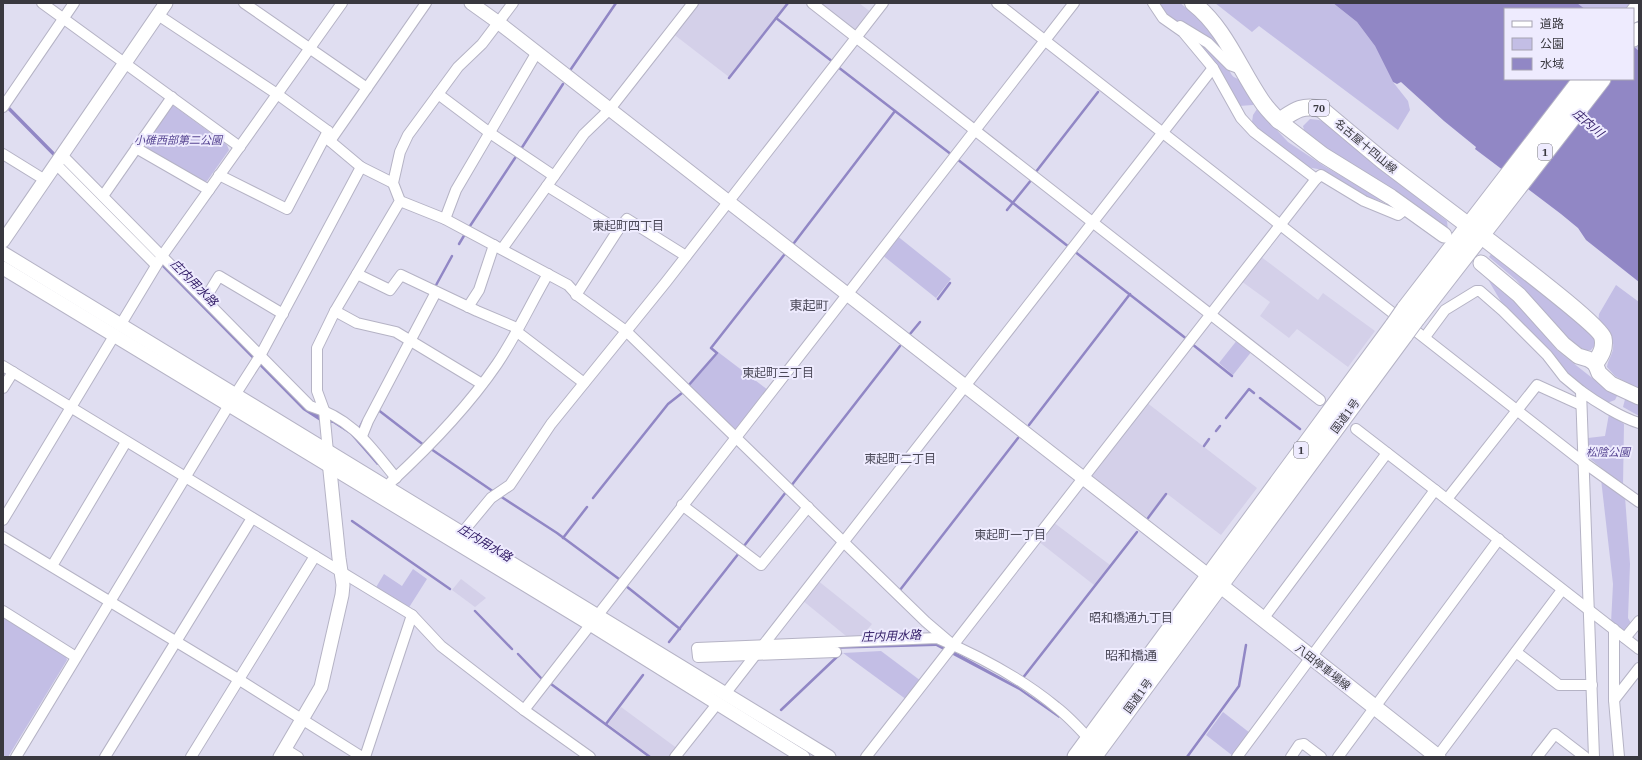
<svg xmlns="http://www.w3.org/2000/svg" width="1642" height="760" font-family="'IBM Plex Serif','Noto Sans JP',serif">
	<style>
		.built { fill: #d4d0e9 }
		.green { fill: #c3bee5 }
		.water { fill: #9187c5 }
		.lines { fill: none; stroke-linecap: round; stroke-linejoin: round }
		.stream { stroke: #9187c5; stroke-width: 2.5 }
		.minor-casing { stroke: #b5b3c5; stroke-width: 12 }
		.tertiary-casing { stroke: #b5b3c5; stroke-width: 15 }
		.secondary-casing { stroke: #b5b3c5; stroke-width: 17 }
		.primary-casing { stroke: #b5b3c5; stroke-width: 18 }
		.trunk-casing { stroke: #b5b3c5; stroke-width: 19 }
		.minor { stroke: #fff; stroke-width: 10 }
		.tertiary { stroke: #fff; stroke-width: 13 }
		.secondary { stroke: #fff; stroke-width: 15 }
		.primary { stroke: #fff; stroke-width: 16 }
		.trunk { stroke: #fff; stroke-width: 17 }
		.trunk-bridge-casing { stroke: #b5b3c5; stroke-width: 19; stroke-linecap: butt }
		.trunk-bridge { stroke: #fff; stroke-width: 17 }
		.labels { text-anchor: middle; stroke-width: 4; stroke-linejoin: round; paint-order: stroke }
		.shield { fill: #eeebfe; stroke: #6f6e78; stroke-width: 1 }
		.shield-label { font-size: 10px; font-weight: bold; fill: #39383f }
		.park-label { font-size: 11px; font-style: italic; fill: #574692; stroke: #eeebfe }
		.street-label { font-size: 11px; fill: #39383f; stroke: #eeebfe }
		.water-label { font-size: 12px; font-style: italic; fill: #352069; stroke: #eeebfe }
		.neighbourhood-label { font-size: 12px; fill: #4b4958; stroke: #eeebfe }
		.quarter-label { font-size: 13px; fill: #4b4958; stroke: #eeebfe }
	</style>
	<rect width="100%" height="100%" fill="#e0def1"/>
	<g class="built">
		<polygon points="696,3 787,3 729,77 672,33"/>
		<polygon points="816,3 859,3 872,13 858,31 853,32"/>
		<polygon points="1260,256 1318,300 1323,293 1375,331 1348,367 1297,329 1289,338 1260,316 1270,302 1241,281"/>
		<polygon points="1146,402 1257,488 1221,535 1166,493 1146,518 1092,476 1091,473"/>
		<polygon points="1053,522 1110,565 1094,585 1038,541"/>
		<polygon points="461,579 486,598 475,607 452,590"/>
		<polygon points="817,580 872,624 860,638 851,640 802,600"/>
		<polygon points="621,707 678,749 671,757 652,757 608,724"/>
	</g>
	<g class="green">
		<polygon points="1155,3 1180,3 1199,18 1231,61 1207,38 1173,19"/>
		<polygon points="1215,3 1333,3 1357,22 1375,46 1393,82 1408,101 1410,110 1398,130 1259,26 1252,32"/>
		<polygon points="1577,3 1638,3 1639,51 1633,46 1633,9 1585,9"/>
		<path d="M1193,35L1229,67C1231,80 1237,76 1243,83C1247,89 1251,97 1254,103L1253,105L1239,106L1228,89L1225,78L1212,58L1192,36Z"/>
		<polygon points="170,106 174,106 227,145 229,150 207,181 201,183 142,148"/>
		<polygon points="1257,109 1288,142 1324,166 1392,205 1368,197 1323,170 1307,167 1257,130 1252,122 1253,115"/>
		<polygon points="1310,119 1319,120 1327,123 1406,189 1447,221 1448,230 1401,195 1360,169 1314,144 1305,134 1303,126"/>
		<polygon points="896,235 951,279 936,298 881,254"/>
		<polygon points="1494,250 1593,336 1596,344 1591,350 1584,350 1571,341 1516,280 1489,257"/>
		<polygon points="1483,271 1512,298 1558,351 1596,381 1618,394 1615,400 1607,403 1567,376 1503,305"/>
		<path d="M1616,285L1639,302V416L1623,407L1629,384L1615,376L1607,367C1608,360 1612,355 1613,349C1615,337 1606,329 1598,323L1599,314Z"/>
		<polygon points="1238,339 1252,351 1233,375 1219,363"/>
		<polygon points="718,352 768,390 737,431 688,387"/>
		<polygon points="1609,414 1624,424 1623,486 1587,456 1588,438 1605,436"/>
		<polygon points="1601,479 1625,497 1630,564 1628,618 1632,625 1624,632 1611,623 1613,584"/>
		<polygon points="413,569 427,579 408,609 375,589 384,574 402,586"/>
		<polygon points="3,616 66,656 67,660 8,757 3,757"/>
		<polygon points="881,651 921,681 907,700 843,653"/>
		<polygon points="1223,712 1250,733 1233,756 1206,735"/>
	</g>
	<g class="water">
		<polygon points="1333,3 1577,3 1585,9 1505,9 1505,79 1633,79 1633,46 1639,51 1639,282 1586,240 1578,228 1561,214 1475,149 1476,147 1444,121 1401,82 1397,84 1393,82 1375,46 1357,22"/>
		<path d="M3,100L305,407C316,416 320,411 331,416C348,424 368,450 380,464L377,465L350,434L333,423L320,421L303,410L3,105Z"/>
		<polygon points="937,642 1017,686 1060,716 1059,718 1019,690 936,646 762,651 752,648"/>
	</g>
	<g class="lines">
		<g class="stream">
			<polyline points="776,18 833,62"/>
			<polyline points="838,67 952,155"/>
			<polyline points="571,69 616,3"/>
			<polyline points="729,78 788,3"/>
			<polyline points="521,149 563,84"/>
			<polyline points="957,159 1069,247"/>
			<polyline points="1035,173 1098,92"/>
			<polyline points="1007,210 1032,179"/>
			<polyline points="470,226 517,155"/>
			<polyline points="794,243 895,111"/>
			<polyline points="459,244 465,234"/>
			<polyline points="1074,251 1188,340"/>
			<polyline points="435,287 452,256"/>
			<polyline points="938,299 950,283"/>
			<polyline points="910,334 920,322"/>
			<polyline points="1192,344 1232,376"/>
			<polyline points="688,386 717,353 711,348 784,255"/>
			<polyline points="1260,398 1300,429"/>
			<polyline points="377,409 425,446"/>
			<polyline points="1226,418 1249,389 1254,393"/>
			<polyline points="1029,425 1130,294"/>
			<polyline points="360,427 363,421"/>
			<polyline points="1216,431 1220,426"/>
			<polyline points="1204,446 1209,439"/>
			<polyline points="431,449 494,492"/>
			<polyline points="791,486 900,346"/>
			<polyline points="500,496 557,533 619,579"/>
			<polyline points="593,498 668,404 682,393"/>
			<polyline points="1148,518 1166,494"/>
			<polyline points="352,521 450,589"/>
			<polyline points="563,538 587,507"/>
			<polyline points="744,546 786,492"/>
			<polyline points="626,586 680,629"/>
			<polyline points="900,590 1018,438"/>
			<polyline points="475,611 512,649"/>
			<polyline points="669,642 739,553"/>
			<polyline points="518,654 542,679"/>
			<polyline points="1022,679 1137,532"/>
			<polyline points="551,684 650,757"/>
			<polyline points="781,710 841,653"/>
			<polyline points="606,724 643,675"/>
			<polyline points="1187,757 1239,686 1246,645"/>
		</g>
		<g class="minor-casing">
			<g id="minor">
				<polyline points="42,3 240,147"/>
				<polyline points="244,3 367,88"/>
				<polyline points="812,3 1320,400"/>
				<polyline points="997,3 1583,462 1639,502"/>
				<polyline points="1153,3 1163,18 1183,32 1213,68 1241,118 1254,132 1316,179 1321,175 1364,201 1398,215 1407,208"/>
				<polyline points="158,15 277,94 328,131 330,141 361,167 393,183"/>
				<polyline points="1180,26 1208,43 1230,65 1244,70"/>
				<polyline points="438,94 490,133 554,176"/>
				<polyline points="3,107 74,3"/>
				<polyline points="330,141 426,3"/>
				<polyline points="136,148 209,190"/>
				<polyline points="3,154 45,180"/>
				<path d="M62,155L310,406C353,419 369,445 396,478"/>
				<polyline points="56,164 156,265"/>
				<polyline points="219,175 287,209 328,131"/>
				<polyline points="547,186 618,230 627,219 686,256"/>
				<polyline points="103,196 172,97"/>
				<polyline points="400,201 445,219 568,285 578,296 626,331 926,622 953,645"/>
				<polyline points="445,219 456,190 537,52"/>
				<polyline points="502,249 584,134 610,109 693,3"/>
				<polyline points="357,274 390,290 401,275 477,311 517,328"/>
				<polyline points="576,295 618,230"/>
				<polyline points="205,299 219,276 283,314"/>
				<polyline points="468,307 479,290 494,245"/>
				<polyline points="335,311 357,323 396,332 482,384"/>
				<polyline points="121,324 162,256 342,3"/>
				<polyline points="516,331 584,383"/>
				<polyline points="1425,337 1445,310 1476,291 1480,291 1503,311 1547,355 1564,377 1581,391"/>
				<polyline points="3,366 412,615 441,646 524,710 590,757"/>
				<polyline points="3,388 13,372"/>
				<polyline points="235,395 260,356 361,167"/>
				<polyline points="1356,429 1435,490"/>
				<polyline points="362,436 368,421 436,292"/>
				<polyline points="328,452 324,410 317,391 317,348 335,311 400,201 393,183 400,152 408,135 458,67 482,44 513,3"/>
				<path d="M391,482C430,446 467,408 497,364C516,336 531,303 548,274"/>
				<polyline points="1447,499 1537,385 1581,405"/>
				<polyline points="682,505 761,565 808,507"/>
				<polyline points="3,520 114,336"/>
				<polyline points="462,533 491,498 510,485 551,424 666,282 883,3"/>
				<polyline points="3,537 238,679 362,757"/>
				<polyline points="52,566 126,442"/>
				<polyline points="3,611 76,657"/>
				<polyline points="1263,619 1387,453"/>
				<polyline points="1614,629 1614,700 1619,757"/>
				<polyline points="1625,638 1639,621"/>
				<path d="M836,652L698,657L697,648L937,638C977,655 1022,679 1056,707C1068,716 1079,728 1089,739"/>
				<polyline points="1516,652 1559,685 1592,685"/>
				<polyline points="725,694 1213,68"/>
				<polyline points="1614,700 1639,668"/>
				<polyline points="524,710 1074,3"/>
				<polyline points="285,749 298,757"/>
				<polyline points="16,757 229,405"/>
				<polyline points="105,757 252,518"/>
				<polyline points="191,757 315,556"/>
				<polyline points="365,757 412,615"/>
				<polyline points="675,757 717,704"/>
				<polyline points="866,757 1316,179"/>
				<polyline points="1237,757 1435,490 1639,649"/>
				<polyline points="1291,757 1299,745 1304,744 1321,757"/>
				<polyline points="1338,757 1499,539"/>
				<polyline points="1437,757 1562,590"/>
				<polyline points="1537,757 1555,734 1585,757"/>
				<path d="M1594,757L1581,391C1596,402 1622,418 1639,423"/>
			</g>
		</g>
		<g class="tertiary-casing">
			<g id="tertiary">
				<polyline points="471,3 499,23 1209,576"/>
				<polyline points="3,241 166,3"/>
				<polyline points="3,253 829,757"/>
				<polyline points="3,268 590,624 803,757"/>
				<polyline points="280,757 321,687 342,595 343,585 339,558 329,461"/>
			</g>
		</g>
		<g class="secondary-casing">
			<g id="secondary">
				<polyline points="1279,121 1323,155 1391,197 1444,235"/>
				<polyline points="1481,263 1519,295 1563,344 1578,356 1588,359 1595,363 1599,373 1611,384 1639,397"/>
				<polyline points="1211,578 1438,757"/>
			</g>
		</g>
		<g class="primary-casing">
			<path id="primary" d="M1193,3C1225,28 1239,68 1261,100C1266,108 1273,115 1279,121C1294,111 1302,104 1321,109L1383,161L1469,226"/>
		</g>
		<g class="trunk-casing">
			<g id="trunk">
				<polyline points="1633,14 1639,6"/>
				<polyline points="1633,38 1639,31"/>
				<path d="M1481,235C1498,249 1600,325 1603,338C1605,348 1601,355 1595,363"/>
				<polyline points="1405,309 1582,79"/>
				<polyline points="1416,319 1602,79"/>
				<polyline points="1076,757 1394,325"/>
				<polyline points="1093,757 1405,334"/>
			</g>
		</g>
		<use href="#minor" class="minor"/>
		<use href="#tertiary" class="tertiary"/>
		<use href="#secondary" class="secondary"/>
		<use href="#primary" class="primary"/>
		<use href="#trunk" class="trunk"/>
		<g class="trunk-bridge-casing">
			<g id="trunk-bridge">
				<polyline points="1394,325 1405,309"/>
				<polyline points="1405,334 1416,319"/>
			</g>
		</g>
		<use href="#trunk-bridge" class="trunk-bridge"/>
	</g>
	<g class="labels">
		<g class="shield">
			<rect x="1309" y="100" width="20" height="16" rx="3"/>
			<rect x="1538" y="144" width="14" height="16" rx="3"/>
			<rect x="1294" y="442" width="14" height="16" rx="3"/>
		</g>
		<g class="shield-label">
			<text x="1319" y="112">70</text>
			<text x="1545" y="156">1</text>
			<text x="1301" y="454">1</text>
		</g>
		<g class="park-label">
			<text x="178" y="144">小碓西部第二公園</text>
			<text x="1608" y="456">松陰公園</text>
		</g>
		<g class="street-label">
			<text transform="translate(1366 146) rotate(40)" y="4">名古屋十四山線</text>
			<text transform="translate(1345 416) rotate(-54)" y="4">国道1号</text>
			<text transform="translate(1323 667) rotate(38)" y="4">八田停車場線</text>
			<text transform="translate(1138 696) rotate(-54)" y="4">国道1号</text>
		</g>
		<g class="water-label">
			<text transform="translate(1588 123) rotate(41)" y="4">庄内川</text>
			<text transform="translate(194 283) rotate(45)" y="4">庄内用水路</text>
			<text transform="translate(485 543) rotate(31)" y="4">庄内用水路</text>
			<text transform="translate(891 636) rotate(-2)" y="4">庄内用水路</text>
		</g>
		<g class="neighbourhood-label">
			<text x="628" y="230">東起町四丁目</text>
			<text x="778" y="377">東起町三丁目</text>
			<text x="900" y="463">東起町二丁目</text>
			<text x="1010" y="539">東起町一丁目</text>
			<text x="1131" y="622">昭和橋通九丁目</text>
		</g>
		<g class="quarter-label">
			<text x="809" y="310">東起町</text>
			<text x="1131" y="660">昭和橋通</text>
		</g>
	</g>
	<rect width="1642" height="760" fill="none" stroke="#39383f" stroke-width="8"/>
	<rect x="1504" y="8" width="130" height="72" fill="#eeebfe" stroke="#a6a3b2"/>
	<rect x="1512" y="21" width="20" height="6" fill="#ffffff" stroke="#a6a3b2"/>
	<text x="1540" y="28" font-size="12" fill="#39383f">道路</text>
	<rect x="1512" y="38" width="20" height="12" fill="#c3bee5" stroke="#a6a3b2"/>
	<text x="1540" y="48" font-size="12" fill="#39383f">公園</text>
	<rect x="1512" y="58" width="20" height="12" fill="#9187c5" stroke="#a6a3b2"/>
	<text x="1540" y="68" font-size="12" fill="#39383f">水域</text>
</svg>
